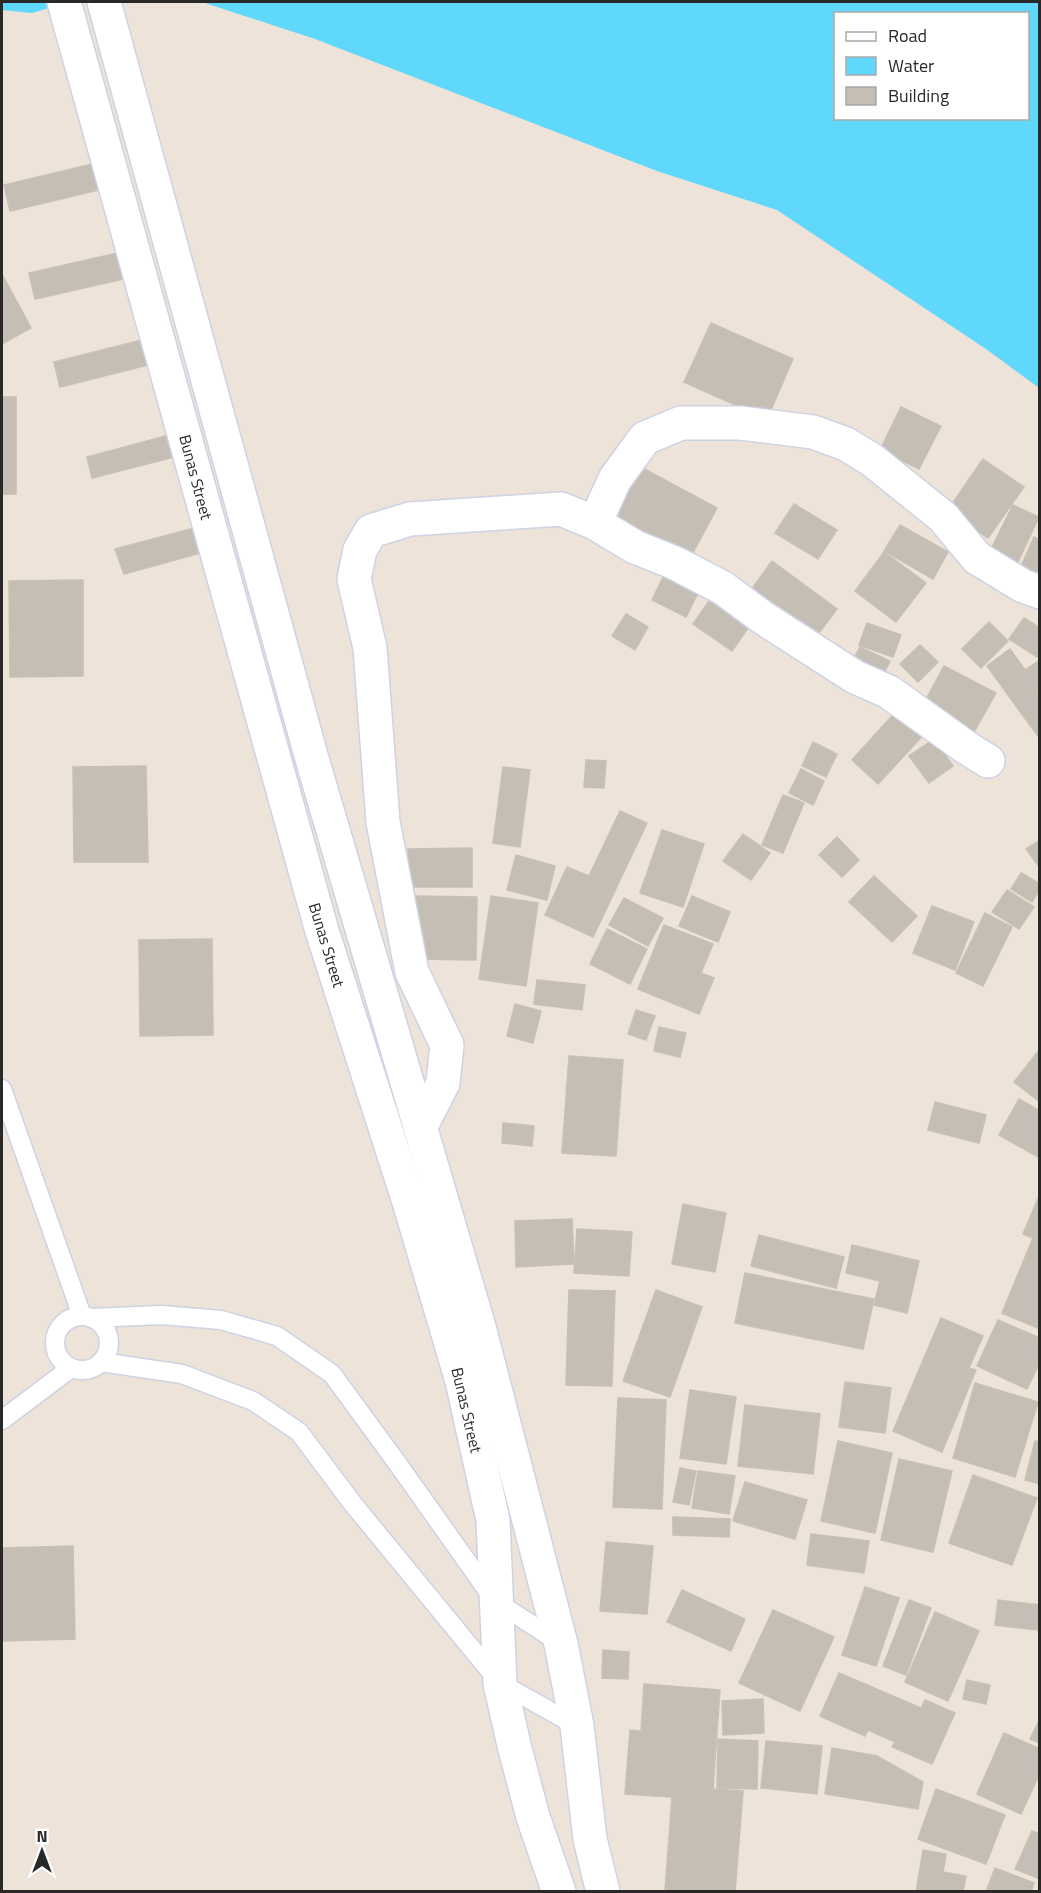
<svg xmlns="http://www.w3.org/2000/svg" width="1041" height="1893" font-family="'Titillium Web',sans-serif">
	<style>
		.water { fill: #5fd8fb; fill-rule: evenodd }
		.building { fill: #c4beb5; stroke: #c8c0b2; stroke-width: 1.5 }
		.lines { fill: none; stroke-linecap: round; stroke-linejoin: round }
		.service-casing { stroke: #ced3e4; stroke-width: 21 }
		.minor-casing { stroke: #ced3e4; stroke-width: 36 }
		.service { stroke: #fff; stroke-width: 18 }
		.minor { stroke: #fff; stroke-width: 33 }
		.labels { text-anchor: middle; stroke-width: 4.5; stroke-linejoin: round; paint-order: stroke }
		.street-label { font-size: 16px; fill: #292929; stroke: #fff }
	</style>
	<rect width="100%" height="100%" fill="#ede3d9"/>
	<g class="water">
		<polygon points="2,2 69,2 32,13 2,10"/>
		<path d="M202,2H1039V388L986,349L777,210L657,171L315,39ZM836,14H1028V118H836Z"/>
	</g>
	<g class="building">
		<polygon points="97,163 103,189 10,211 4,185"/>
		<polygon points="122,252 128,278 35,299 29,273"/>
		<polygon points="2,274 31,328 2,344"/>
		<polygon points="711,323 793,359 767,419 684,382"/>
		<polygon points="146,339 152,364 60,387 54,362"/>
		<rect x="2" y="397" width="14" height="97"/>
		<polygon points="901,407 941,426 919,469 880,450"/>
		<polygon points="177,433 182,455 92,478 87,457"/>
		<polygon points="983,459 1024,487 988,538 947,511"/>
		<polygon points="637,465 717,508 688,562 608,519"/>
		<polygon points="794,504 837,530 818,559 775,533"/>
		<polygon points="1013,505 1039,517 1015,568 988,555"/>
		<polygon points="900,525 948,552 933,579 884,551"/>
		<polygon points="202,526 208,551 124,574 115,549"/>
		<polygon points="1034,537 1040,540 1040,583 1018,573"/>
		<polygon points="884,552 926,583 896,622 855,591"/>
		<polygon points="772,561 837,609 810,645 746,597"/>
		<polygon points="666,571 701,587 686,617 652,600"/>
		<polygon points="83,580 83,676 10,677 9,581"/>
		<polygon points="709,601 748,628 732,651 693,624"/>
		<polygon points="626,614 648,627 635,650 612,636"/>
		<polygon points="1024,618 1040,628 1040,653 1037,657 1009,639"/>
		<polygon points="989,622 1008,641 981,668 962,649"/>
		<polygon points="867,623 901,635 893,657 859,645"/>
		<polygon points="920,645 938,662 918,682 900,664"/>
		<polygon points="860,647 890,661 881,679 851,664"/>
		<polygon points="1010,649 1025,670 1040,660 1040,693 1037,694 1040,697 1040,739 987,666"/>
		<polygon points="944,666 996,693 974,732 923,705"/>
		<polygon points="900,707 927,731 878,784 852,760"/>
		<polygon points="934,739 953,766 929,783 909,756"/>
		<polygon points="813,742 837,754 826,777 802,766"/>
		<polygon points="586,760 606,761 604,788 584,787"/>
		<polygon points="146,766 148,862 74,862 73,767"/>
		<polygon points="503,767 530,770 520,847 493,843"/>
		<polygon points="801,769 824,781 813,805 789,793"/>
		<polygon points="783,795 804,803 783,853 762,845"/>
		<polygon points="620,811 647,823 593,937 545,915 567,867 589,876"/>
		<polygon points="662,830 704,844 683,907 640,893"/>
		<polygon points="743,834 770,853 751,880 723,861"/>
		<polygon points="837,837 859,860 842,877 819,855"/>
		<polygon points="1040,840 1040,868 1026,849"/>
		<polygon points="472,848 472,887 409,887 408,849"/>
		<polygon points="516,855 555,866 547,900 507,890"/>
		<polygon points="1021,873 1040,884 1040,889 1032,902 1011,889"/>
		<polygon points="874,876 917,916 892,942 849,902"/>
		<polygon points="1007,890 1034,907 1019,929 992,912"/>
		<polygon points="416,896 477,897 476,960 414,959"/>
		<polygon points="491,896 538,903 526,986 479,979"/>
		<polygon points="692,896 730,912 718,942 679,926"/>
		<polygon points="624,898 663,918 648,946 609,925"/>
		<polygon points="932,906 974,922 955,970 913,953"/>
		<polygon points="985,913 1012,927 983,986 956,973"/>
		<polygon points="664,925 713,944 701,973 714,978 699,1014 638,989"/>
		<polygon points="607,929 647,949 630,984 590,964"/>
		<polygon points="212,939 213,1035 140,1036 139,940"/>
		<polygon points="537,980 585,985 582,1010 534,1004"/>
		<polygon points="515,1004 541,1011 533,1043 507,1036"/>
		<polygon points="636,1010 655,1016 646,1040 628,1034"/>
		<polygon points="659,1027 686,1033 680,1057 654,1051"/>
		<polygon points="1040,1049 1040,1102 1014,1082"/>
		<polygon points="569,1056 623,1060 616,1156 562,1153"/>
		<polygon points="1019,1099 1040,1111 1040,1158 999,1135"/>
		<polygon points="935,1102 986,1115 979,1143 928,1130"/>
		<polygon points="503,1123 534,1126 532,1146 502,1143"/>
		<polygon points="1040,1194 1040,1329 1002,1313 1033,1238 1023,1234"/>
		<polygon points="683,1204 726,1213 715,1272 672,1264"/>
		<polygon points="572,1219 574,1264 516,1267 515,1221"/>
		<polygon points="577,1229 632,1232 629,1276 574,1273"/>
		<polygon points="759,1235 844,1257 836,1288 751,1266"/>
		<polygon points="852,1245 919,1261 907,1313 874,1305 880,1281 846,1273"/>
		<polygon points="745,1273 874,1299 863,1349 735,1323"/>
		<polygon points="569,1290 615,1291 612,1386 566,1385"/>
		<polygon points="656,1290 702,1307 670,1397 623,1381"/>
		<polygon points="941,1318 983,1336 969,1368 976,1370 942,1452 893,1431"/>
		<polygon points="998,1320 1040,1338 1040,1362 1027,1389 977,1366"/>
		<polygon points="845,1382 891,1388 885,1433 839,1427"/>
		<polygon points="975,1383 1038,1402 1015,1477 953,1458"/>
		<polygon points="690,1390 736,1397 726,1464 680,1458"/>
		<polygon points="618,1398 666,1400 662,1509 613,1507"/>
		<polygon points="745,1405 820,1414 813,1474 738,1466"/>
		<polygon points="838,1441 892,1453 875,1533 821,1521"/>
		<polygon points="1035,1441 1040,1442 1040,1484 1025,1480"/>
		<polygon points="899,1459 952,1471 933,1552 881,1540"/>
		<polygon points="680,1468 696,1471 689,1505 673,1502"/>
		<polygon points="698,1471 735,1476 729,1514 692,1508"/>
		<polygon points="973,1475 1037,1498 1012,1565 949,1543"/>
		<polygon points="745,1482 807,1500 795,1539 733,1521"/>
		<polygon points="673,1517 730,1519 729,1537 673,1535"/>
		<polygon points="811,1534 869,1541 864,1573 807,1565"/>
		<polygon points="606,1542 653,1546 647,1614 600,1611"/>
		<polygon points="73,1546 75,1639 2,1641 2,1548"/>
		<polygon points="865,1587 899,1598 876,1666 842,1655"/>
		<polygon points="682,1590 745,1619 731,1651 667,1622"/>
		<polygon points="909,1600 931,1608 906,1675 883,1666"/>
		<polygon points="998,1600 1040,1605 1038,1630 995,1625"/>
		<polygon points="773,1610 834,1637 800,1711 739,1683"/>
		<polygon points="935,1612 979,1631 948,1701 905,1682"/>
		<polygon points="603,1650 629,1652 628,1679 602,1678"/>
		<polygon points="839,1673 921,1708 925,1700 955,1713 932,1764 892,1747 895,1742 868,1730 865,1736 820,1716"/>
		<polygon points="967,1680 990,1685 986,1704 963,1699"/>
		<polygon points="644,1684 720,1690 713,1789 743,1791 735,1892 665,1891 672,1797 625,1794 630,1730 641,1731"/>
		<polygon points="763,1699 764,1733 723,1735 722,1701"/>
		<polygon points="1040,1719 1040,1743 1030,1739"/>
		<polygon points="1004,1733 1040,1749 1040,1773 1021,1814 977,1794"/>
		<polygon points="718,1739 758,1741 757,1789 717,1788"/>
		<polygon points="766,1741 822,1746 817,1794 761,1788"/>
		<polygon points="832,1748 877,1756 923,1782 918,1809 825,1794"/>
		<polygon points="936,1789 1005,1815 986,1864 918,1839"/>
		<polygon points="1032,1831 1040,1834 1040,1879 1015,1869"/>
		<polygon points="923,1850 946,1854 943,1872 966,1876 963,1892 916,1892"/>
		<polygon points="995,1868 1034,1883 1031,1892 986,1892"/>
	</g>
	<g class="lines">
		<g class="service-casing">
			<g id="service">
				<polyline points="2,1089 82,1316"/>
				<circle cx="82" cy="1343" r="27"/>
				<polyline points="92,1318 162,1315 221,1320 277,1336 332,1374 395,1460 495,1601 560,1643"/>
				<polyline points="101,1362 182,1374 253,1401 299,1432 353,1504 500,1683 577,1726"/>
				<polyline points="2,1420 71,1368"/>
			</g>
		</g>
		<g class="minor-casing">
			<g id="minor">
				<polyline points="64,2 322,931 410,1205 462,1381 493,1520 500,1683 514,1745 533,1817 559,1892"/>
				<polyline points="104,2 312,759 479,1327 561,1644 577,1726 590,1839 603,1892"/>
				<polyline points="595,523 615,479 645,438 681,423 740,423 813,432 846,444 872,460 943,517 977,558 1023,586 1040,592"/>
				<polyline points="421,1126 443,1083 447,1045 412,972 383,822 370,648 354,579 360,550 371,531 410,519 561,509 595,523 635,547 675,563 723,588 762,617 855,677 889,692 967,748 988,761"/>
			</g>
		</g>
		<use href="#service" class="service"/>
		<use href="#minor" class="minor"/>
	</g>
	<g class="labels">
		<g class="street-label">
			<text transform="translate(196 477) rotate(75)" y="6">Bunas Street</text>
			<text transform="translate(327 945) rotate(73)" y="6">Bunas Street</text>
			<text transform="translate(467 1410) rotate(77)" y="6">Bunas Street</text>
		</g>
	</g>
	<rect width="1041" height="1893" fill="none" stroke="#292929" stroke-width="6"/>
	<rect x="834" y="12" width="195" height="108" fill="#ffffff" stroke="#a9a9a9" stroke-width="1.5"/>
	<rect x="846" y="32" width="30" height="9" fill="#ffffff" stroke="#a9a9a9" stroke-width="1.5"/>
	<text x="888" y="42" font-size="18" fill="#292929">Road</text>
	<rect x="846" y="57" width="30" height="18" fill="#5fd8fb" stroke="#a9a9a9" stroke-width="1.5"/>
	<text x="888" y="72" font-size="18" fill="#292929">Water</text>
	<rect x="846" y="87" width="30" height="18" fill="#c4beb5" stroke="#a9a9a9" stroke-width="1.5"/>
	<text x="888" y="102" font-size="18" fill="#292929">Building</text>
	<g transform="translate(42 1851)" stroke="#ffffff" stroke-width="4.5" paint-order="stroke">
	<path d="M0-4.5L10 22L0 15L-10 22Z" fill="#292929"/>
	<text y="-9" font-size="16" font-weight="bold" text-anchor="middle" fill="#292929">N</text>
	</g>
</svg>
